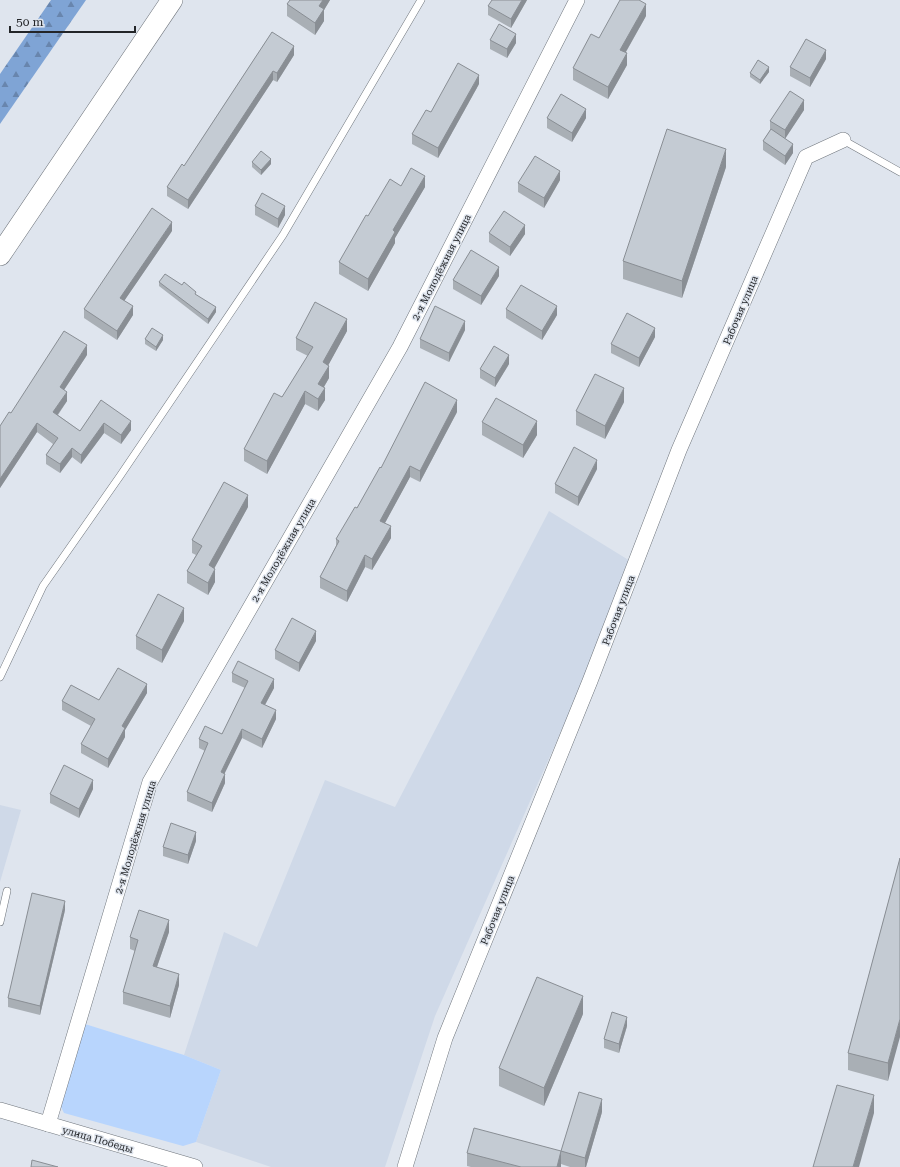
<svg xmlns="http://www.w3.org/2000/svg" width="900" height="1167" font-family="'Roboto Serif',serif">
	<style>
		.built { fill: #cfd9e8 }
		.grass { fill: #b8d5fd }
		.forest { fill: url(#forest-firs) }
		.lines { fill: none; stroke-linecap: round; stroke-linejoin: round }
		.service-casing { stroke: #70767d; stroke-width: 8 }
		.minor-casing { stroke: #70767d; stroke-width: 16 }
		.secondary-casing { stroke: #70767d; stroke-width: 22 }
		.service { stroke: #fff; stroke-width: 7 }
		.minor { stroke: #fff; stroke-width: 15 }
		.secondary { stroke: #fff; stroke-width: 21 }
		.wall { fill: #a9afb5 }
		.shaded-wall { fill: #898e94 }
		.building { fill: #c4cbd3; stroke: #898e94 }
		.labels { text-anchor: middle; stroke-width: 3; stroke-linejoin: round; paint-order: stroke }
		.street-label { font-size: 10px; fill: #232528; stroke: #dfe5ee }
	</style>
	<defs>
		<pattern id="forest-firs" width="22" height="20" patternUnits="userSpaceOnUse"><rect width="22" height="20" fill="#7fa4d5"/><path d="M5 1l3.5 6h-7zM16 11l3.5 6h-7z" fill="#6885ad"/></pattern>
	</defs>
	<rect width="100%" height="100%" fill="#dfe5ee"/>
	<g class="built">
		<polygon points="549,511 635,564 435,1016 385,1167 271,1167 196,1142 221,1070 184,1055 224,932 257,947 325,780 395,807"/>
		<polygon points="0,805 21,810 0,882"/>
	</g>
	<polygon class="grass" points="85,1024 184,1055 221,1070 196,1142 183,1146 64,1113 60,1105"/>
	<polygon class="forest" points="51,0 86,0 0,124 0,74"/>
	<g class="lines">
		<g class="service-casing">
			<g id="service">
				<polyline points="843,140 900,172"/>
				<polyline points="0,677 43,586 120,476 283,235 421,0"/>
				<polyline points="0,922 7,891"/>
			</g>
		</g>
		<g class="minor-casing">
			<g id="minor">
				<polyline points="0,1110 195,1167"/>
				<polyline points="48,1124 150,782 400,347 577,0"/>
				<polyline points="405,1167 445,1038 590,681 679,450 806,157 843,140"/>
			</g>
		</g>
		<g class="secondary-casing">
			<polyline id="secondary" points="0,255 172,0"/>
		</g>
		<use href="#service" class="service"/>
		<use href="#minor" class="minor"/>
		<use href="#secondary" class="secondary"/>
	</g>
	<g class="wall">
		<polygon points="290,0 330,0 324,10 324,21 315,35 287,16 287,4"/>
		<polygon points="527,0 511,28 488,15 488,6"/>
		<polygon points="646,16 626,52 627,65 608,99 573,80 573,68 599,38"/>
		<polygon points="272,32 294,55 277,82 273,80 188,209 167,196 167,187 184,166"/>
		<polygon points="490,40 516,43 507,58 490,49"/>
		<polygon points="826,59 810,87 790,76 790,67"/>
		<polygon points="769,72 760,84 750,77 750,73"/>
		<polygon points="479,84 438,158 412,144 412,134 431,112"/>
		<polygon points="804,110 785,138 793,153 785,165 763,150 763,141 770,130 770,121"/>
		<polygon points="547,118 586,118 572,142 547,128"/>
		<polygon points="252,162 271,164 261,175 252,167"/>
		<polygon points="726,167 682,298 623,279 623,261"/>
		<polygon points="560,180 544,208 518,192 518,183"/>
		<polygon points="401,186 425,187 395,238 395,243 368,291 339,274 339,262 368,216"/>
		<polygon points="255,206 285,215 278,228 255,215"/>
		<polygon points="172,231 124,301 133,315 117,340 84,318 84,309"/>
		<polygon points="489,233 525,234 510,256 489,242"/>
		<polygon points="499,276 481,305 453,289 453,280"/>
		<polygon points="159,282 196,295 216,312 208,324 159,286"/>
		<polygon points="506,309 557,315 542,340 506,318"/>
		<polygon points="465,330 449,362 420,348 420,339"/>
		<polygon points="347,331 328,365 329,378 324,387 325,400 318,411 305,404 267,474 244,461 244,449 282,397 308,356 296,350 296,338"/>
		<polygon points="655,337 639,367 611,353 611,344"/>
		<polygon points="145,339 163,340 156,351 145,344"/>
		<polygon points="87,355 64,390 67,401 58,415 80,431 101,400 131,430 121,444 104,433 81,464 72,457 60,473 46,464 46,455 53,444 37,432 0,488 0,426 11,413"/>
		<polygon points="509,364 495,387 480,378 480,369"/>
		<polygon points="624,402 605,439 576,425 576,411"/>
		<polygon points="457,412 420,482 410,477 385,523 391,538 372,570 365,567 347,602 320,588 320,577 336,546 336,539 357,508 381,468"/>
		<polygon points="482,422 537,435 523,458 482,435"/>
		<polygon points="597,469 578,506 555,493 555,484"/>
		<polygon points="248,507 214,568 215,582 208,595 187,583 187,571 196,555 192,553 192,540"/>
		<polygon points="184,621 162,663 136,649 136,636"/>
		<polygon points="316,641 299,672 275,659 275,650"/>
		<polygon points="232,673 274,688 265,705 276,719 262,748 242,738 224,773 225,783 212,812 187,801 187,792 205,751 199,748 199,739 222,734 245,688 232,682"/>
		<polygon points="147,693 125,730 125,737 108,768 81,753 81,744 91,726 62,710 62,701 99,700"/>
		<polygon points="93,789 79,818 50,803 50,794"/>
		<polygon points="196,841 188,864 163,856 163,847"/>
		<polygon points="900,858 888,1081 848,1070 848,1053"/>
		<polygon points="65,910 40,1015 8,1007 8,998"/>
		<polygon points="169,932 157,967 179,985 170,1018 123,1004 123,992 135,951 130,949 130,937"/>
		<polygon points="583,1014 544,1106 499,1086 499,1068"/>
		<polygon points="627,1026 619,1053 604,1048 604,1039"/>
		<polygon points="602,1112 586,1167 570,1167 561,1164 561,1167 471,1167 467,1166 467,1153 561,1151"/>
	</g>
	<g class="shaded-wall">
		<polygon points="323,0 330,0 324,10 324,21 315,35 315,23 319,6"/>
		<polygon points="522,0 527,0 511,28 511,19"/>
		<polygon points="646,4 646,16 620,62 620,50"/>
		<polygon points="516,34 516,43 507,58 507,49"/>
		<polygon points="294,46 294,55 277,82 277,73"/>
		<polygon points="826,50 826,59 810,87 810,78"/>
		<polygon points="627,53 627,65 608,99 608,87"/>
		<polygon points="769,67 769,72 760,84 760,80"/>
		<polygon points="273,71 273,80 188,209 188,200"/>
		<polygon points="479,75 479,84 438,158 438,148"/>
		<polygon points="804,100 804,110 785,139 785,130"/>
		<polygon points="586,109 586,118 572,142 572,133"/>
		<polygon points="793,144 793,153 785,165 785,156"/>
		<polygon points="726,149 726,167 682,298 682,281"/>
		<polygon points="271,159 271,164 261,175 261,170"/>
		<polygon points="560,171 560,180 544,208 544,198"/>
		<polygon points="425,176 425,187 395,238 395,243 368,291 368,279 393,230"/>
		<polygon points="285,206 285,215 278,228 278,219"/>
		<polygon points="172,222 172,231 120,307 120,298"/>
		<polygon points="525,225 525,234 510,256 510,247"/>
		<polygon points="499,267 499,276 481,305 481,296"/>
		<polygon points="133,306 133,315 117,340 117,331"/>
		<polygon points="557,306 557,315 542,340 542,331"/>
		<polygon points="216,307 216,312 208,324 208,319"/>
		<polygon points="347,319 347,331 323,375 323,362"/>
		<polygon points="465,321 465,330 449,362 449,353"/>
		<polygon points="655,328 655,337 639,367 639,358"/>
		<polygon points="163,335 163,340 156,351 156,347"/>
		<polygon points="87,345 87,355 60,396 60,387"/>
		<polygon points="509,355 509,364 495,387 495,378"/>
		<polygon points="329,366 329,378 318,397 318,384"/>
		<polygon points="325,388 325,400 318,411 318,399"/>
		<polygon points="624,388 624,402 605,439 605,426"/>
		<polygon points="305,391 305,404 267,474 267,461"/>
		<polygon points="67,392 67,401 53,421 53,412"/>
		<polygon points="457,400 457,412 420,482 420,471"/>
		<polygon points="131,421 131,430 121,444 121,435"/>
		<polygon points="537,421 537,435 523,458 523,445"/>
		<polygon points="37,423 37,432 0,488 0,479"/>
		<polygon points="104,423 104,433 81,464 81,455"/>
		<polygon points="72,448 72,457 60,473 60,464"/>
		<polygon points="597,460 597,469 578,506 578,497"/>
		<polygon points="410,466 410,477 380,532 380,521"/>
		<polygon points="248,495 248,507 209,578 209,565"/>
		<polygon points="391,526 391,538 372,570 372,559"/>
		<polygon points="365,555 365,567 347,602 347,591"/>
		<polygon points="215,569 215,582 208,595 208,583"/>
		<polygon points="184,608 184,621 162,663 162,650"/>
		<polygon points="316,631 316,641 299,672 299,663"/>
		<polygon points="274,679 274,688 261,712 261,703"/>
		<polygon points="147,684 147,693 125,730 125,737 108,768 108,759 122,726"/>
		<polygon points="276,710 276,719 262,748 262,739"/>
		<polygon points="242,729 242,738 221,781 221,772"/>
		<polygon points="225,774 225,783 212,812 212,803"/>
		<polygon points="93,780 93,789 79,818 79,809"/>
		<polygon points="196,832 196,841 188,864 188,855"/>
		<polygon points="65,901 65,910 40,1015 40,1006"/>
		<polygon points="169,920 169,932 153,978 153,966"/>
		<polygon points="179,974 179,985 170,1018 170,1006"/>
		<polygon points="583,996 583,1014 544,1106 544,1088"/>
		<polygon points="627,1017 627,1026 619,1053 619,1044"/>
		<polygon points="900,1019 900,1037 888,1081 888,1063"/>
		<polygon points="874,1095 874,1113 859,1167 853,1167"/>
		<polygon points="602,1099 602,1112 586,1167 585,1167 585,1158"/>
		<polygon points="561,1151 561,1167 557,1167"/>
	</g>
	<g class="building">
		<polygon points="290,0 323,0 319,6 324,9 315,23 287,4"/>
		<polygon points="492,0 522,0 511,19 488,6"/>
		<polygon points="620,0 639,0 646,4 620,50 627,53 608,87 573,68 591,34 599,38"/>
		<polygon points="499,24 516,34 507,49 490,40"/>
		<polygon points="272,32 294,46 277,73 273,71 188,200 167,187 182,164 184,166"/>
		<polygon points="806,39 826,50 810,78 790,67"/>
		<polygon points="758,60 769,67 760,80 750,73"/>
		<polygon points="458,63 479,75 438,148 412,134 426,110 431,112"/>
		<polygon points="790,91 804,100 785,130 770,121"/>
		<polygon points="561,94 586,109 572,133 547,118"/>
		<polygon points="667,129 726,149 682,281 623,261"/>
		<polygon points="771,129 793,144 785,156 763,141"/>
		<polygon points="261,151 271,159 261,170 252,162"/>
		<polygon points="535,156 560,171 544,198 518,183"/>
		<polygon points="411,168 425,176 393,230 395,232 368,279 339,262 366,215 368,216 390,179 401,186"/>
		<polygon points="262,193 285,206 278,219 255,206"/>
		<polygon points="152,208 172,222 120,298 133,306 117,331 84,309"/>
		<polygon points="504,211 525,225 510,247 489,233"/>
		<polygon points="471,250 499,267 481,296 453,280"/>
		<polygon points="165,274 182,285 184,282 196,292 195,294 216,307 208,319 159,282"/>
		<polygon points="521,285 557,306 542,331 506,309"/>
		<polygon points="315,302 347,319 323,362 329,366 318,384 325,388 318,399 305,391 267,461 244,449 274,393 282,397 313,347 296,338"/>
		<polygon points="435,306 465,321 449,353 420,339"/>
		<polygon points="627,313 655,328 639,358 611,344"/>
		<polygon points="152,328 163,335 156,347 145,339"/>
		<polygon points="64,331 87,345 60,387 67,392 53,412 80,431 101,400 131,421 121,435 104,423 81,455 72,448 60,464 46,455 58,438 37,423 0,479 0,426 9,412 11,413"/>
		<polygon points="494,346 509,355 495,378 480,369"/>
		<polygon points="595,374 624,388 605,426 576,411"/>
		<polygon points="425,382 457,400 420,471 410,466 380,521 391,526 372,559 365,555 347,591 320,577 339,541 336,539 355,507 357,508 380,467 381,468"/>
		<polygon points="496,398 537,421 523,445 482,422"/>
		<polygon points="574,447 597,460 578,497 555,484"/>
		<polygon points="224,482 248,495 209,565 215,569 208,583 187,571 202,546 192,540"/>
		<polygon points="158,594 184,608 162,650 136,636"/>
		<polygon points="292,618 316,631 299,663 275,650"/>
		<polygon points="238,661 274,679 261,703 276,710 262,739 242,729 221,772 225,774 212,803 187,792 208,743 199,739 205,726 222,734 248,681 232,673"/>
		<polygon points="118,668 147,684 122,726 125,728 108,759 81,744 95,719 62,701 71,685 99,700"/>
		<polygon points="64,765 93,780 79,809 50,794"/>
		<polygon points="171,823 196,832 188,855 163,847"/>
		<polygon points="900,858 900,1019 888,1063 848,1053"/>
		<polygon points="32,893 65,901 40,1006 8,998"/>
		<polygon points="139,910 169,920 153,966 179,974 170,1006 123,992 138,940 130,937"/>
		<polygon points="537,977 583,996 544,1088 499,1068"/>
		<polygon points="612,1012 627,1017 619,1044 604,1039"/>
		<polygon points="837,1085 874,1095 853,1167 813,1167"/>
		<polygon points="579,1092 602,1099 585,1158 561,1151"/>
		<polygon points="474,1128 561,1151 557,1167 521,1167 467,1153"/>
		<polygon points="32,1160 58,1167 31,1167"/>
	</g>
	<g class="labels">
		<g class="street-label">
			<text transform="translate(441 267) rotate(-63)" y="4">2-я Молодёжная улица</text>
			<text transform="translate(740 310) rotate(-67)" y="4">Рабочая улица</text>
			<text transform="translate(283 550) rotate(-60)" y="4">2-я Молодёжная улица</text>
			<text transform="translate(618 610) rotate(-69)" y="4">Рабочая улица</text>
			<text transform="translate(135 837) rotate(-73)" y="4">2-я Молодёжная улица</text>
			<text transform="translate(497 910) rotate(-68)" y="4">Рабочая улица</text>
			<text transform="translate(98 1139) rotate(16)" y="4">улица Победы</text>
		</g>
	</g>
	<path d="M10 26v6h125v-6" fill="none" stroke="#232528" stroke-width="2"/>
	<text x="16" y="26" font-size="12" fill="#232528" stroke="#dfe5ee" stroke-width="3" paint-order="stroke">50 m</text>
</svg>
